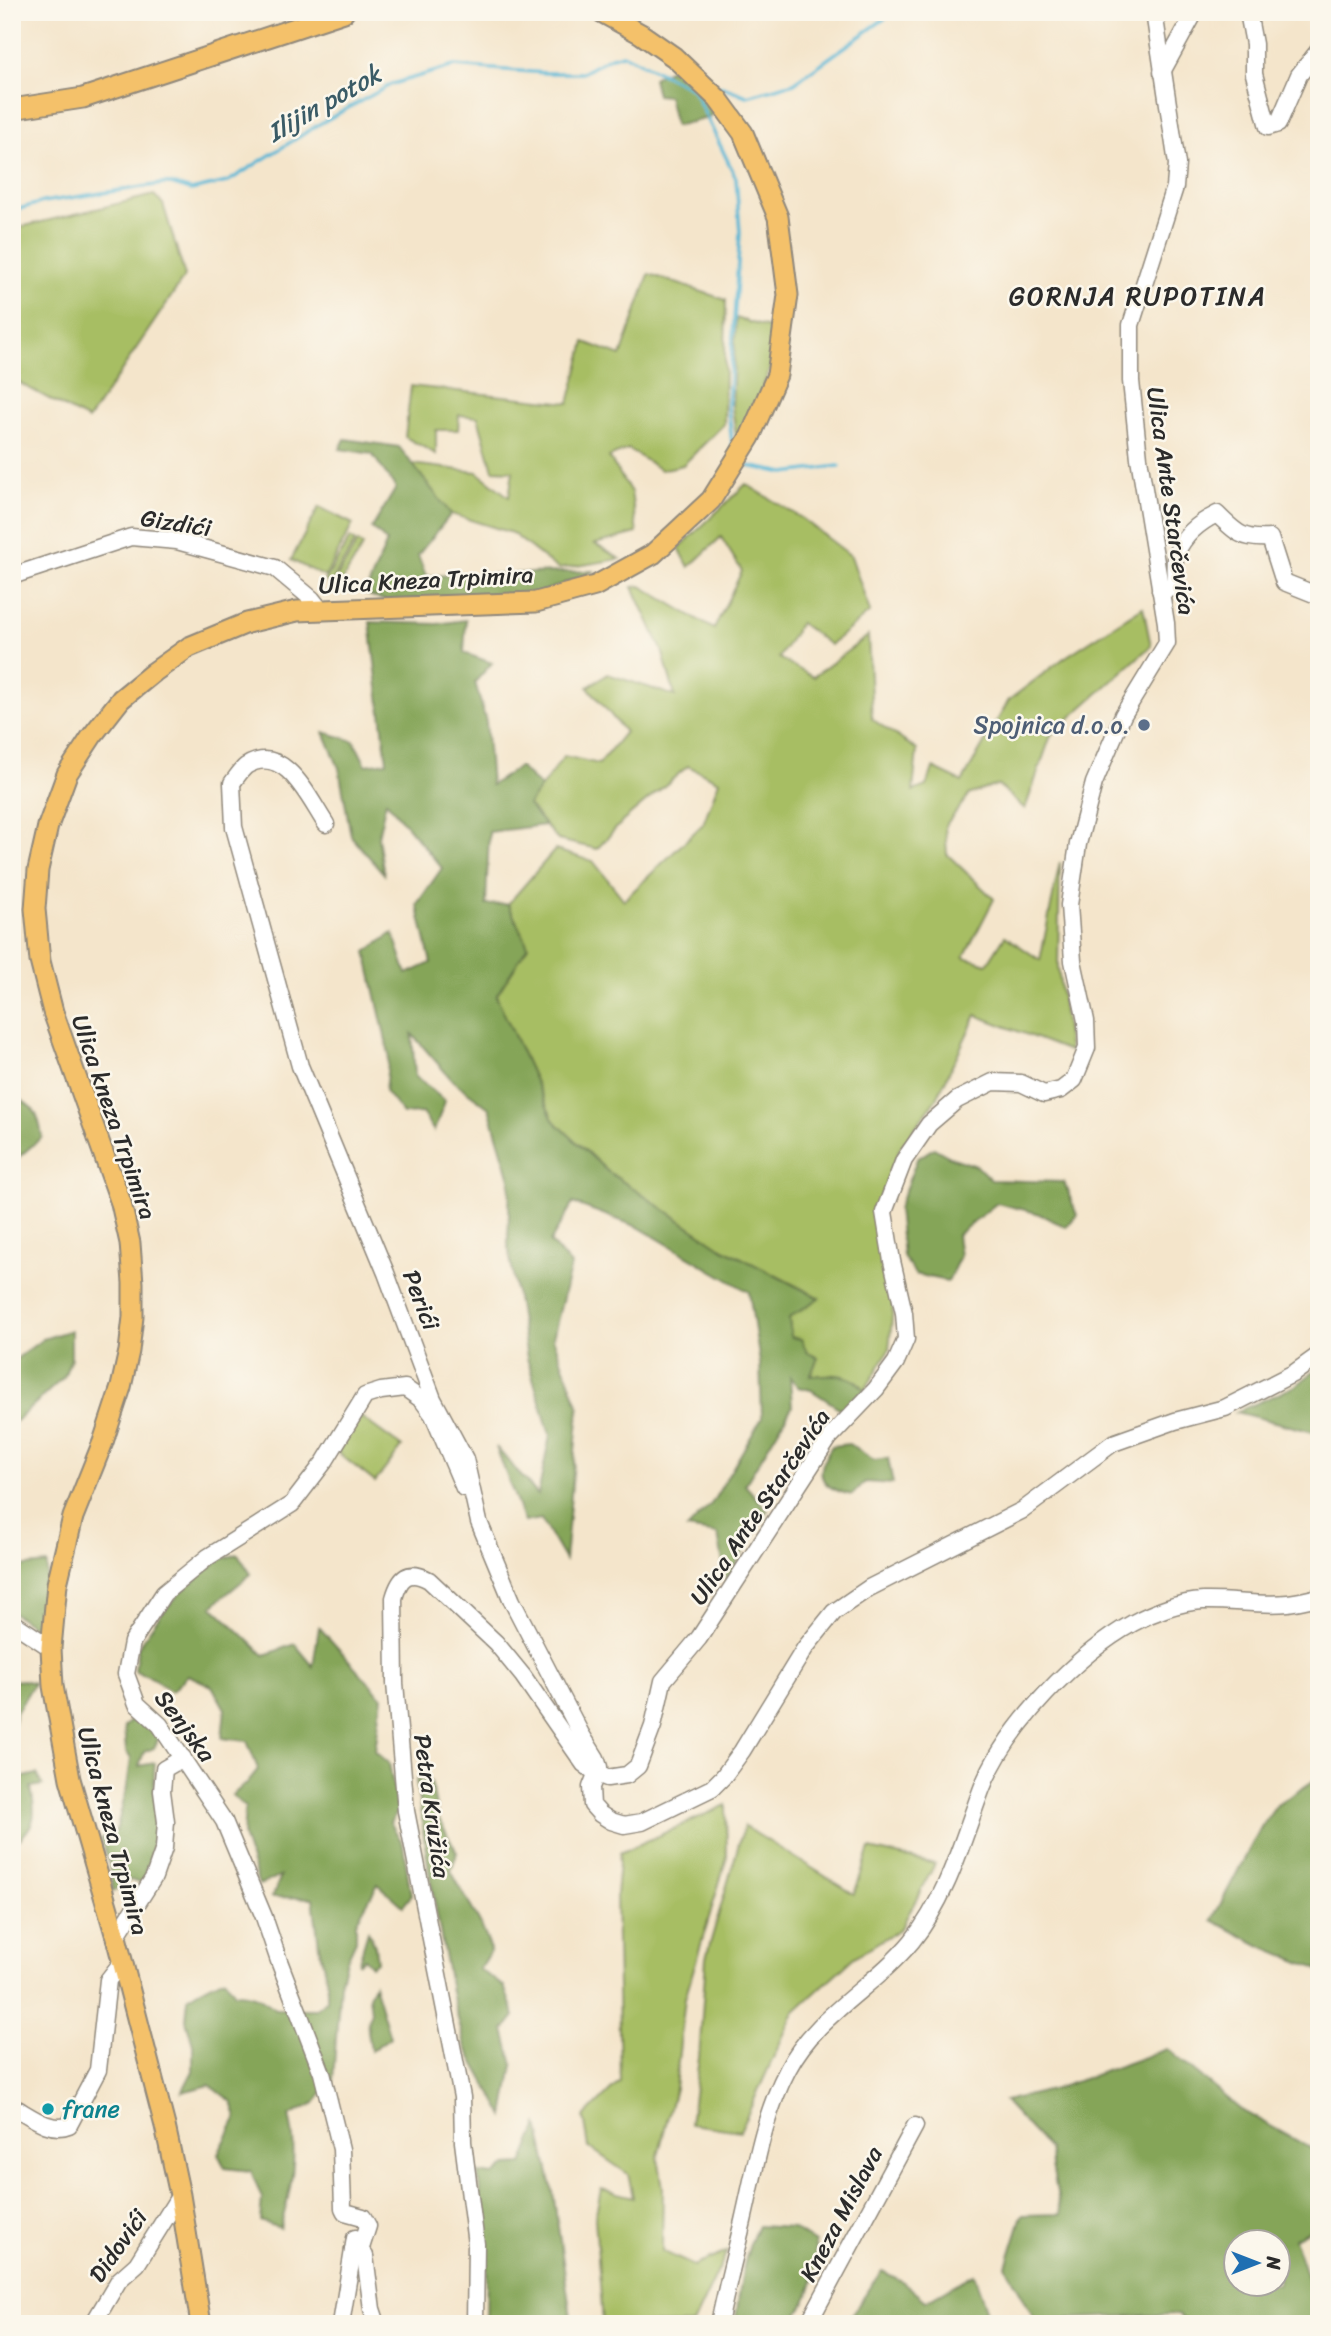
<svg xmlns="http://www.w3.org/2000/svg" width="1331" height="2336" font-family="Sriracha,sans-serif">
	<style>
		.green { fill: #a7be63; stroke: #697447; stroke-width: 2 }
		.forest { fill: #85a559; stroke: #586842; stroke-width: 2; fill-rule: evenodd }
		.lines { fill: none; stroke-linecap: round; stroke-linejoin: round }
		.stream { stroke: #55b5d4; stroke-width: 3.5 }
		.minor-casing { stroke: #90887b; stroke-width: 19 }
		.major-casing { stroke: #90887b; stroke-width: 23 }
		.minor { stroke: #fff; stroke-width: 16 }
		.major { stroke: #f4c16a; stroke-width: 19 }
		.service-dot { fill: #5c6f8a; stroke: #fbf7ec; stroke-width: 2.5 }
		.culture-dot { fill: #0f9aa8; stroke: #fbf7ec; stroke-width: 2.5 }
		.labels { text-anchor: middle; stroke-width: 5; stroke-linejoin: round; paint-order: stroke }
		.street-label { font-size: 24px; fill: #2b2b2b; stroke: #fbf7ec }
		.service-label { font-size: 24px; fill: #4e5e75; stroke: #fbf7ec; text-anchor: end }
		.culture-label { font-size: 24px; fill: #0d838f; stroke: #fbf7ec; text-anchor: start }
		.water-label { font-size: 26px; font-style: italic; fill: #3a5b66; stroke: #fbf7ec }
		.neighbourhood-label { font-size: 26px; letter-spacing: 2px; fill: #2b2b2b; stroke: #fbf7ec }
	</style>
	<rect width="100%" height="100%" fill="#fbf7ec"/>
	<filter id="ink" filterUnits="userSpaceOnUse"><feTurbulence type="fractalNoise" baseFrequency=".0143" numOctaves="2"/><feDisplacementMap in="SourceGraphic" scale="14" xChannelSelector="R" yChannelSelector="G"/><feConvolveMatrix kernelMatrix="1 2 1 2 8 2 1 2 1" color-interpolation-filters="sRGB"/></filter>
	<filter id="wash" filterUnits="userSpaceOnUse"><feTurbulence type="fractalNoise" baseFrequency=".00686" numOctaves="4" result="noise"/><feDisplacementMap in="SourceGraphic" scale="28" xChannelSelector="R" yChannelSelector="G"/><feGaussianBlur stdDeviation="1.57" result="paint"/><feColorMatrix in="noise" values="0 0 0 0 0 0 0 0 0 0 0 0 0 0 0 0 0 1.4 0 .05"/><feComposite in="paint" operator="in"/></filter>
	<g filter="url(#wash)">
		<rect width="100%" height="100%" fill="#f4e5cb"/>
		<g class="green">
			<polygon points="154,195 163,204 185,276 88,420 12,379 12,229"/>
			<polygon points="649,274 726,300 724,424 683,465 661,470 628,449 609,457 631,492 637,533 595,544 620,559 558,569 512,533 451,514 411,464 477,472 509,497 513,471 493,470 478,417 459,415 458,430 436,430 436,454 405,437 411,386 569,403 585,342 621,356"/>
			<polygon points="736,318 778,331 770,369 738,448 732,407"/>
			<path d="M746,484L803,519L851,556L870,612L830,645L800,623L779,658L813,677L868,636L872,719L917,750L913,791L927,786L933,768L962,782L1009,700L1064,658L1143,607L1151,646L1051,735L1025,809L998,785L970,794L945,826L947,854L994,899L964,957L987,964L1005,936L1040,960L1060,862L1058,967L1069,1051L976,1015L937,1098L900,1148L876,1208L893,1307L889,1350L865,1390C853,1373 830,1374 810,1376L807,1352L791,1337L789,1318L818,1297L720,1247L607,1171L553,1120L496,996L528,946L508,904L555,850L593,861L624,900L703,824L719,781L688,766L623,821L597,849L558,840L528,805L564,756L599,764L625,732L588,687L608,674L675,696L662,650L633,587L641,586L714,629L742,571L721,537L689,567L679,548Z"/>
			<polygon points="319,507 353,524 325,577 291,560"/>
			<polygon points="350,538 355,542 330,584 325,581"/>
			<polygon points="358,542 363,546 338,588 332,585"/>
			<polygon points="361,1417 402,1447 375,1482 337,1452"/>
			<polygon points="726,1805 727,1857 685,1998 675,2088 658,2156 663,2188 662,2251 694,2266 727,2252 693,2324 603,2324 595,2218 601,2189 633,2197 628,2174 589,2147 584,2117 620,2081 616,1894 620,1853"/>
			<polygon points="744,1826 854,1894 870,1849 935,1864 901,1928 853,1958 794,2012 740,2131 690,2124 699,2058 706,1958"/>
		</g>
		<g class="forest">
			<polygon points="674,67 718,112 704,119 675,126 668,96 657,95 653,78"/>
			<polygon points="345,439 399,447 451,514 418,555 426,576 595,571 538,594 386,601 365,594 387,542 372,528 396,488 372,454 340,449"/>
			<path d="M466,620L464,653L492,663L475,682L486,722L491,785L519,767L541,787L528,805L545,825L489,832L486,905L508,904L528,946L496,996L553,1120L607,1171L720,1247L819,1298L789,1318L791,1337L801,1339L807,1352L818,1358L810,1376C830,1374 852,1372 865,1390L842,1410L811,1390L798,1387L790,1377L792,1407L745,1485L768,1511L726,1581L718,1534L687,1529L712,1503L762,1418L760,1363L749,1292L638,1227L573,1203L550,1242L571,1265L553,1338L579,1408L565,1560L541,1519L524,1522L496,1447L538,1495L550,1435L527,1358L508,1245L510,1179L489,1108L453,1081L412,1034L415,1076L445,1101L434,1131L422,1113L403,1114L385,1091L389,1054L366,952L393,933L407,974L431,963L417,904L442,868L386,801L378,837L384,874L351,836L339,768L324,732L354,741L366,765L387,762L370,622L437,624Z"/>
			<path d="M12,1095C34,1106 39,1113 42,1137L13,1162Z"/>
			<polygon points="934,1148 950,1157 977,1166 991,1180 1064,1182 1077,1215 1066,1227 1037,1213 997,1203 957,1235 960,1256 948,1281 915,1274 903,1256 898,1209 917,1159"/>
			<polygon points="71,1330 71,1358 64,1377 12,1425 12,1362 43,1339"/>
			<polygon points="1319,1367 1319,1428 1317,1433 1236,1412 1296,1386"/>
			<path d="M849,1444L874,1460L888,1458L893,1484L865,1482L852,1495C820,1488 813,1475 832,1446Z"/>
			<path d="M238,1554L251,1574L212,1606L264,1655L295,1644L313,1666L319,1627L382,1697L375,1751L389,1763L398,1811L390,1822L403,1844L411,1896L403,1906L378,1884L356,1922V1940L345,1964L340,1984L333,2080L315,2103L289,2116C299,2152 291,2192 280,2228L260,2221L262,2199L251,2171L225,2168L218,2154L237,2117L232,2102L210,2085L182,2092L193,2071V2045L186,2020L188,1998C196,1990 212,1985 224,1978L235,1993C252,1993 262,1998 275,2009H316L327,2000V1982L319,1946L313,1898L272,1897L281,1876L259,1885L243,1836L245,1807L232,1795L246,1784L258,1769L247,1741L222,1738L225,1709L212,1686L188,1675L171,1692L155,1679L135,1671L138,1647L160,1615L180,1593L219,1560Z"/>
			<polygon points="47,1564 46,1603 35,1628 12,1612 12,1571 18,1567"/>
			<polygon points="23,1680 34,1683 16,1713 12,1728 12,1681"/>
			<path d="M139,1713L161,1733L154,1748L144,1752L139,1766L155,1763C152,1782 156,1800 156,1819C155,1841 148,1863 143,1884L130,1880L113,1892L108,1858L100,1839L116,1831L127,1787L131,1759L126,1751L124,1727Z"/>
			<path d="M37,1774L43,1785L31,1787C36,1818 37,1825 12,1846V1780Z"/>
			<polygon points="1319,1777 1319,1970 1259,1945 1212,1920 1261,1827 1277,1805"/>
			<polygon points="416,1780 431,1782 438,1817 457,1852 451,1871 481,1925 491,1950 479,1969 504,1987 515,2016 504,2030 513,2065 504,2116 466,2048 452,1997 429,1871"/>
			<polygon points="368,1931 375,1946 377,1962 371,1966 364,1958 358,1964"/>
			<polygon points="374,1984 390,2037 371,2051 367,2023 371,2012 369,1996"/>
			<path d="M1167,2049L1241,2110L1314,2150L1319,2159V2225L1294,2238L1319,2313V2324H1186L1178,2314L1035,2320L1006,2266L1022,2215L1061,2214L1049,2149L1004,2101L1055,2089ZM1236,2242H1278V2284H1236Z"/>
			<polygon points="538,2125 553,2192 572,2324 486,2324 487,2262 478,2173 494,2175 507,2165 522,2164"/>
			<path d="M758,2226L792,2228L815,2243C817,2279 812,2294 792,2324H735C740,2291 742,2256 758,2226Z"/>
			<polygon points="882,2271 902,2281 926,2301 974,2274 991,2324 845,2324"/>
		</g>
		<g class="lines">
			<g class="stream">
				<polyline points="716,87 722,87 747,96 794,83 894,12"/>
				<polyline points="693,89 736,178 740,233 728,408 733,451"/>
				<polyline points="12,211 43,202 162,184 171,184 191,190 227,182 321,123 392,84 454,66 546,73 582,73 611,57 623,54 693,89"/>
				<polyline points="748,466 785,473 839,466"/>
			</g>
		</g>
	</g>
	<g filter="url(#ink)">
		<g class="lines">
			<g class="minor-casing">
				<g id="minor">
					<polyline points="1248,12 1254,44 1254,74 1268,127 1278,124 1299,75 1319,50"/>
					<polyline points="1162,72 1195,12"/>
					<polyline points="12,576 131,537 177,541 275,568 312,599 320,609"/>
					<path d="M1160,590L1174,588C1176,578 1173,561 1176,554C1184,535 1200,522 1217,514C1236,533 1243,540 1270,538L1284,582L1319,596"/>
					<path d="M326,824C309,799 285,742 246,766C241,770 236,778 232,783L234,827L300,1066L386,1273L433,1399L465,1459L479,1522L512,1601L581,1734L596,1758L599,1767L591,1787L592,1805L600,1814L611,1821L624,1825L642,1822L712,1788L723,1777L742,1751L805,1648L834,1612L869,1588L1023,1510L1113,1443L1175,1421L1225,1408L1294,1373L1319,1355"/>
					<polyline points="12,1622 51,1648"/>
					<polyline points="116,1937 154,1877 164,1848 166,1822 162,1791 164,1769 183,1758"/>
					<path d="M12,2106C29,2115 50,2133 69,2125L98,2070L108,1980L122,1962"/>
					<polyline points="353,2250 360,2251 365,2256 372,2309 377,2324"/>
					<polyline points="360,2251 368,2226 363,2217 345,2212 343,2208 341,2149 322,2073 279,1961 264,1917 224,1821 160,1725 137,1704 126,1674 132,1642 164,1593 208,1557 292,1504 325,1461 365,1396 381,1391 405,1388 422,1400 433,1415 464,1488"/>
					<polyline points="93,2324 119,2280 137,2264 180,2195"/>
					<polyline points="341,2324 355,2238"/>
					<path d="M475,2324L476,2244L463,2142L462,2097L406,1811L395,1683L394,1598C400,1577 408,1569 429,1580L496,1643L523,1676L584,1764L597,1774L607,1778L627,1775L638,1766L653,1726L663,1681L699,1638L829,1438L876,1389L896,1362L906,1339L904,1313L892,1261L884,1212L904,1160L929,1124L957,1100L993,1082L1021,1083L1044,1094L1061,1090L1074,1080L1087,1048L1086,1021L1073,961L1069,905L1078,844L1094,783L1123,715L1167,643L1166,623L1139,458L1131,381V325L1175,187L1177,164L1154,12"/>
					<path d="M719,2324C726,2289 735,2255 743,2221C755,2170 763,2116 788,2069C816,2015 874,1987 912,1941C948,1896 962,1841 982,1788C1005,1728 1077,1654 1133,1623C1153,1612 1180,1602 1203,1601C1231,1600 1260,1606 1288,1603C1298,1602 1309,1599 1319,1597"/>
					<polyline points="808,2324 915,2126"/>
				</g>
			</g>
			<g class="major-casing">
				<g id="major">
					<polyline points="12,109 83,98 344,12"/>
					<polyline points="201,2324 180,2195 165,2126 116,1937 70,1779 53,1686 51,1648 57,1584 73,1517 103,1442 121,1387 129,1351 133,1317 133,1283 130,1243 121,1203 53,1012 40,961 35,909 38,870 48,826 67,774 92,736 121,699 154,672 189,647 247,623 297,611 536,602 595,586 653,554 711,500 750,437 777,375 788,295 778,217 743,133 718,99 674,57 641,34 601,12"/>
				</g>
			</g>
			<use href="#minor" class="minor"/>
			<use href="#major" class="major"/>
		</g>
	</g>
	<circle class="service-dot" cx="1144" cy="725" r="7"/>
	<circle class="culture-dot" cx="48" cy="2109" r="7"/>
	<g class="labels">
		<g class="street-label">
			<text transform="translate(1171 501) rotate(82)" y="8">Ulica Ante Starčevića</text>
			<text transform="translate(176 523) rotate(9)" y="8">Gizdići</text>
			<text transform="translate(426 580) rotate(-3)" y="8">Ulica Kneza Trpimira</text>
			<text transform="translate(114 1117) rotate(71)" y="8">Ulica kneza Trpimira</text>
			<text transform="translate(421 1300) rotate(69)" y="8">Perići</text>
			<text transform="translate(760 1507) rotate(-56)" y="8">Ulica Ante Starčevića</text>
			<text transform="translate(185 1726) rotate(53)" y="8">Senjska</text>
			<text transform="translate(432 1806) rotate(82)" y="8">Petra Kružića</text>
			<text transform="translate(113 1831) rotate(75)" y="8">Ulica kneza Trpimira</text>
			<text transform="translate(841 2214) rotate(-62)" y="8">Kneza Mislava</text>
			<text transform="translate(118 2246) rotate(-55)" y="8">Didovići</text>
		</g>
		<g class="service-label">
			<text x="1130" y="733">Spojnica d.o.o.</text>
		</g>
		<g class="culture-label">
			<text x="62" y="2117">frane</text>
		</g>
		<g class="water-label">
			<text transform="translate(324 103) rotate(-30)" y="9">Ilijin potok</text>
		</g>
		<g class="neighbourhood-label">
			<text x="1138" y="305">GORNJA RUPOTINA</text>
		</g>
	</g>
	<rect width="1331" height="2336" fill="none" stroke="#fbf7ec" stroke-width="42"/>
	<g transform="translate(1257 2263) rotate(90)"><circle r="33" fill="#fbf7ec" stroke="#a8a59f" stroke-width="2"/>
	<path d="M0-5L12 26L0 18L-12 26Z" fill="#1f6fb2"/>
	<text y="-10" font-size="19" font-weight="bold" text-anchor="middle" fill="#2b2b2b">N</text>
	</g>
</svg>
